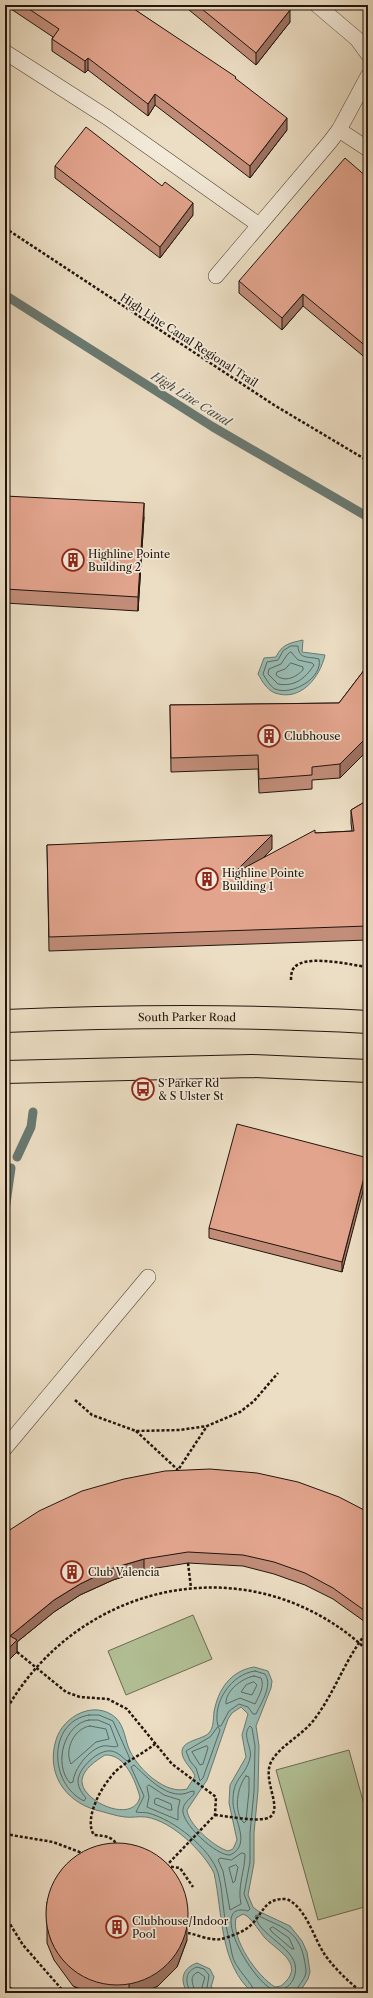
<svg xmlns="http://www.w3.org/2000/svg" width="373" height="1998" font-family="'Libre Caslon Text',serif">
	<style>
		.green { fill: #b3c297; stroke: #6a6c52 }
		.water { fill: #99bcb4; stroke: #697971; fill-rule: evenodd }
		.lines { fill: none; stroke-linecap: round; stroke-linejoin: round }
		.shore { stroke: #5d6860; stroke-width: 1 }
		.stream { stroke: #697971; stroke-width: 9 }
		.service-casing { stroke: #54473b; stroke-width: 16 }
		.primary-casing { stroke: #21150d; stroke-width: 24 }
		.path { stroke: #21150d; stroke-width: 2.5; stroke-dasharray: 3 2; stroke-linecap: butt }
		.service { stroke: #f3ead9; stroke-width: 15 }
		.primary { stroke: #ecdec4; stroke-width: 22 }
		.wall { fill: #c28d79; stroke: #21150d }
		.shaded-wall { fill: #9e7363; stroke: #21150d }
		.building { fill: #e2a48d; stroke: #21150d }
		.labels { text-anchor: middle; stroke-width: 3.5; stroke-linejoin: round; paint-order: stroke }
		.street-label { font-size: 11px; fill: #21150d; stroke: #f3ead9 }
		.poi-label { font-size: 11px; fill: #21150d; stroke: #f3ead9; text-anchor: start }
		.water-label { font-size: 12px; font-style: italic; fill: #4b4f47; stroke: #f3ead9 }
	</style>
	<rect width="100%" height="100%" fill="#ecdec4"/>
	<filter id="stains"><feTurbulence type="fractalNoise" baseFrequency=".005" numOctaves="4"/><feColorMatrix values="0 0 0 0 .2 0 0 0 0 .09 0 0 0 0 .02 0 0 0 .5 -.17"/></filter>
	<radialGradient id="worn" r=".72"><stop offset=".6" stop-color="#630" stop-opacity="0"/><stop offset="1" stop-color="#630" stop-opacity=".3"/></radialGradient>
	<g class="green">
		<polygon points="193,1615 212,1659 126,1695 108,1651"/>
		<polygon points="349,1750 368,1819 368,1906 318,1920 276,1770"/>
	</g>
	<g class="water">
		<path d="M303,640L302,652L325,655C320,677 301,702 275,693C267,690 262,681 258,674L264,658L276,657C282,644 290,643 303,640Z"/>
		<path d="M254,1667L268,1671L272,1681L271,1688L256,1726L259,1746L258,1791L254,1833V1863L248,1895L253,1907L258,1911L290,1926L302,1941L307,1952L310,1972L308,1979L299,1993H253C219,1964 223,1913 214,1873C203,1851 172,1821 146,1817C139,1816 132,1818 125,1817C115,1816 105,1812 96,1810C64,1801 46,1772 56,1740C63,1716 95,1699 116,1718C125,1727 125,1741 130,1751C139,1770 166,1795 187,1789L195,1776C192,1768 182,1761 182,1752C182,1740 202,1740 209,1733C214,1727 213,1719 214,1712C218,1690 230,1671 254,1667ZM241,1707L248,1714L242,1735L246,1757L230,1785L229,1803L237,1840L233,1849L228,1851C214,1847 188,1824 187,1810L207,1780L228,1719L232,1713ZM105,1755C125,1754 135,1780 140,1797C133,1825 80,1801 82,1780C83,1769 97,1760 105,1755ZM243,1914L247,1916C254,1922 259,1931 265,1938C279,1952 307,1965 281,1986L275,1987C257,1976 231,1939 236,1918Z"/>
		<path d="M197,1963L210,1969L214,1977L211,1987L219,1993H183L186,1990C179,1977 185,1967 197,1963Z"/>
	</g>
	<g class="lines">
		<g class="shore">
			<path d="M291,646H298C299,660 308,656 319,659C323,678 292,696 275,689C270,686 266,679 263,674L267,662L278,660L283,651Z"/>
			<path d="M291,652L298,660L312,663L314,665C305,679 294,687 278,684L268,674L269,669L281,664L287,655Z"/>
			<path d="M291,663L303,667V670C296,677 285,683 276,675L277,672L285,669Z"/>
			<path d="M255,1671L265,1674C273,1686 261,1703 256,1714H253L248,1707L239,1704L229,1711L221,1726H218C212,1703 231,1674 255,1671Z"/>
			<path d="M254,1676L261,1678C265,1686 259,1696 255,1704L240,1698L226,1704C225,1691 242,1678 254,1676Z"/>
			<polygon points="254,1682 257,1685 252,1695 241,1692 246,1685"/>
			<path d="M89,1715H99L113,1721L130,1759L127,1761C122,1757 118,1752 111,1751C99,1749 78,1768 78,1781C78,1787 82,1794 86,1798L84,1801C49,1784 47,1722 89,1715Z"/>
			<path d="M89,1720H98L110,1725L118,1746C114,1748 108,1745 103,1746C89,1749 74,1769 73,1782L70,1783C53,1764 64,1724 89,1720Z"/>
			<path d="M90,1726L106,1729L109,1739L96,1742L71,1764C64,1750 74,1728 90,1726Z"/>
			<polygon points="218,1727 220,1730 203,1778 200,1781 196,1768 190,1761 186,1751 210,1737"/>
			<polygon points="207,1746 208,1748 203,1764 200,1765 192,1752"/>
			<path d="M246,1776L249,1777V1791L246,1821L244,1823C233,1812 237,1787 246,1776Z"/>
			<polygon points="149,1785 164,1795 180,1800 178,1809 178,1820 147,1807 149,1797 147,1787"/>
			<polygon points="155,1799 157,1798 171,1804 172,1810 169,1810 155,1804"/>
			<path d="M242,1853L245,1854C245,1871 237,1887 241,1904L230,1910L223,1871L218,1860L220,1858L231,1860Z"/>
			<polygon points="236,1865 238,1867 235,1881 233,1883 229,1868"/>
			<polygon points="273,1927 289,1938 294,1949 292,1949 272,1932 270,1929"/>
			<path d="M188,1993L189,1989C185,1979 186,1971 197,1967L204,1969L209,1975L207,1988L213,1993"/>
			<path d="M194,1993C195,1985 187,1977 198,1972L205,1977L202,1987L205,1993"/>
			<path d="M255,1993C254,1984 234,1968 232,1954C230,1940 225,1927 224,1912C222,1899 222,1886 218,1873C211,1849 173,1819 148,1813C145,1812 140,1813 136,1812L144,1796L131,1767L134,1765C146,1776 164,1796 182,1794C186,1794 190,1791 194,1791V1794C190,1799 184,1802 183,1809C180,1822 216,1856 230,1855C252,1845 234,1820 233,1803C232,1777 245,1778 250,1758C253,1748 241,1735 250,1726L252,1728L255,1746L254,1791L250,1833V1862L244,1894L250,1909L248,1911C207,1900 250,1981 275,1991C283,1990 289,1987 293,1980C307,1950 261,1940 255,1916L257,1915C280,1927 298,1929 304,1958C305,1963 306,1968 306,1973C304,1981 297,1986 296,1993"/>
		</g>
		<g class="stream">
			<polyline points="5,295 213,427 368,517"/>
			<polyline points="17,1157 31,1127 33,1112"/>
			<polyline points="5,1210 11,1168"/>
		</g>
		<g class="service-casing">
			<g id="service">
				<polyline points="317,5 357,39 368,54"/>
				<polyline points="5,52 108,118 259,225"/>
				<polyline points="339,130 368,149"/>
				<polyline points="216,276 329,143 339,130 368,76"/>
				<polyline points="5,1448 148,1277"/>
			</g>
		</g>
		<g class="primary-casing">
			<g id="primary">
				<path id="s1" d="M5,1021C126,1016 247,1015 368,1022"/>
				<polyline points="5,1072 252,1066 368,1071"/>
			</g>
		</g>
		<g class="path">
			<polyline points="5,228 274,405 368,461"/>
			<path d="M291,980C291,973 292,967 299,964C314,956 351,965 368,967"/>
			<polyline points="75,1400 92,1415 136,1431 180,1430 207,1426 240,1412 254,1401 278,1373"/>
			<polyline points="136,1431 178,1470"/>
			<polyline points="178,1473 178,1470 207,1426"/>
			<polyline points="188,1563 191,1588"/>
			<polyline points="17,1652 66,1692 80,1697 108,1699 127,1709 172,1764 216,1797 215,1815 166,1866"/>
			<path d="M5,1712C79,1579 254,1543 368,1651"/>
			<path d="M215,1815C227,1816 260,1823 270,1817C283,1808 262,1780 271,1762C281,1744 304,1735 316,1717C336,1690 346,1657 368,1631"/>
			<polyline points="5,1834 53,1842 85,1854"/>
			<path d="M118,1847C113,1836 105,1836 94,1835C82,1817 106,1777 122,1766C133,1758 145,1752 155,1744"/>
			<polyline points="166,1866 180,1868 193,1887"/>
			<polyline points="5,1916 23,1945 65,1993"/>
			<path d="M188,1933C198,1935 211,1941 221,1939C230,1937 246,1931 252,1924C265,1910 265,1898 287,1899C307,1909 313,1937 325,1955C335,1969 347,1980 360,1991"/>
			<polyline points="66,1993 77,1987"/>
			<polyline points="357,1993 368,1984"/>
		</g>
		<use href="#service" class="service"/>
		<use href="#primary" class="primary"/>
	</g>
	<g class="wall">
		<polygon points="5,5 128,5 236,79 287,130 250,178 155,105 148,116 88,70 85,73 52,51 52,39 53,37"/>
		<polygon points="183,5 284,5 290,22 256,65"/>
		<polygon points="55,166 193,215 160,258 55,178"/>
		<polygon points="368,178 368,360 303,306 282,330 239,293 239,281"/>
		<polygon points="5,496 144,517 138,611 5,603"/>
		<polygon points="368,665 368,755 365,753 340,778 312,780 312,789 259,793 258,769 171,772 170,705 339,703"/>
		<polygon points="368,800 368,940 49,951 47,845 272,849 262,859 315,833 352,831 351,823 351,810"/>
		<polygon points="368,1158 342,1272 209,1238 209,1228"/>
		<polygon points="368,1512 368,1624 333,1599 305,1585 274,1574 243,1566 188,1563 144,1570 113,1580 80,1595 54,1612 17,1642 17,1652 5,1664 5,1533"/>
		<polygon points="47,1902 187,1940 177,1967 158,1986 143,1993 92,1993 73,1986 54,1960 47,1943"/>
	</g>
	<g class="shaded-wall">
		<polygon points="290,10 290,22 256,65 256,53"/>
		<polygon points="88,58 88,70 85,73 85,61"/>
		<polygon points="155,94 155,105 148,116 148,104"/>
		<polygon points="287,118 287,130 250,178 250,166"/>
		<polygon points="193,203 193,215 160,258 160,247"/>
		<polygon points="303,294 303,306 282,330 282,318"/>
		<polygon points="144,503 144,517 138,611 138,597"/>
		<polygon points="365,739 365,753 340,778 340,764"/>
		<polygon points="272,835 272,849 233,888 233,874"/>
		<polygon points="368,1162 368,1172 342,1272 342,1262"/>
		<polygon points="144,1559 144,1570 113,1580 80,1595 54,1612 17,1642 17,1652 5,1664 5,1652 10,1636 54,1600 80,1584 113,1568"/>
		<polygon points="187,1927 187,1940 177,1967 158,1986 143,1993 129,1993 129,1984"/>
	</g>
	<g class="building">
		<polygon points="23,5 128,5 236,77 235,78 287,118 250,166 155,94 148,104 88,58 85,61 52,39 59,29"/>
		<polygon points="197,5 284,5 290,10 256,53"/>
		<polygon points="86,127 162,186 165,182 193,203 160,247 55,166"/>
		<polygon points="345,158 368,178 368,348 303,294 282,318 239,281"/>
		<polygon points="5,496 144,503 138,597 5,589"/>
		<polygon points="368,665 368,741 365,739 340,764 312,767 312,775 259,779 258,755 171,758 170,705 339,703"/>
		<polygon points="368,800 368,926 49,937 47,845 272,835 233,874 315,830 315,833 354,831 351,810"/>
		<polygon points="237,1124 368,1158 368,1162 342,1262 209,1228"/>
		<polygon points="210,1469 257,1473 298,1482 339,1497 368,1512 368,1613 333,1588 305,1573 274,1562 243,1555 188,1552 144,1559 113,1568 80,1584 54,1600 10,1636 17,1640 5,1652 5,1533 39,1511 82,1491 124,1479 165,1471"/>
		<circle cx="117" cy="1914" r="71"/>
		<polygon points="5,1984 20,1993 5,1993"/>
	</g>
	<defs>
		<g id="building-ring" transform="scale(1.15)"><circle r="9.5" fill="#f3ead9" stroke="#8f2418" stroke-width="1.5"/><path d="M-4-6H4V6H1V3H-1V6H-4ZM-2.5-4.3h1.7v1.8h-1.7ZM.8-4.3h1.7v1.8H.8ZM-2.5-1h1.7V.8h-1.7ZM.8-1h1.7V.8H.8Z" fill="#8f2418"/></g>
		<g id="bus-ring" transform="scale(1.15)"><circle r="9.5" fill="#f3ead9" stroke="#8f2418" stroke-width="1.5"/><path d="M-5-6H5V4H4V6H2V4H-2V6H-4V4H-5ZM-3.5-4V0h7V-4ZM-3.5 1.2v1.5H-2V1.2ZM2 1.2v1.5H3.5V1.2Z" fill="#8f2418"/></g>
	</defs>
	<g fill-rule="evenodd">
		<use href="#building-ring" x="73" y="560"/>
		<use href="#building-ring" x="269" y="736"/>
		<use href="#building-ring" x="207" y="879"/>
		<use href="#bus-ring" x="143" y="1089"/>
		<use href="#building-ring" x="72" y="1572"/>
		<use href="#building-ring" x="117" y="1927"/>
	</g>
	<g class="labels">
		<g class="street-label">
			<text transform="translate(189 340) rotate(33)" y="4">High Line Canal Regional Trail</text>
			<text dy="4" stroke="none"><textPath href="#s1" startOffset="182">South Parker Road</textPath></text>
		</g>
		<g class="poi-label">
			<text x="88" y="558">Highline Pointe<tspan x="88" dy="13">Building 2</tspan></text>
			<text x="284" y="740">Clubhouse</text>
			<text x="222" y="877">Highline Pointe<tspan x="222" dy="13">Building 1</tspan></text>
			<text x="158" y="1087">S Parker Rd<tspan x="158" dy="13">&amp; S Ulster St</tspan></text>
			<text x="88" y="1576">Club Valencia</text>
			<text x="132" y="1925">Clubhouse/Indoor<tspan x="132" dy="13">Pool</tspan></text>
		</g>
		<g class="water-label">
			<text transform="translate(191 399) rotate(32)" y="4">High Line Canal</text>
		</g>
	</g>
	<rect width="373" height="1998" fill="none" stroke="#ecdec4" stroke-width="20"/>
	<rect x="6" y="6" width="361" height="1986" fill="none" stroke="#21150d" stroke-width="2"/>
	<rect x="10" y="10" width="353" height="1978" fill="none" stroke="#21150d"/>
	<rect width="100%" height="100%" filter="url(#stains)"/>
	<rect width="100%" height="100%" fill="url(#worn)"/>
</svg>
